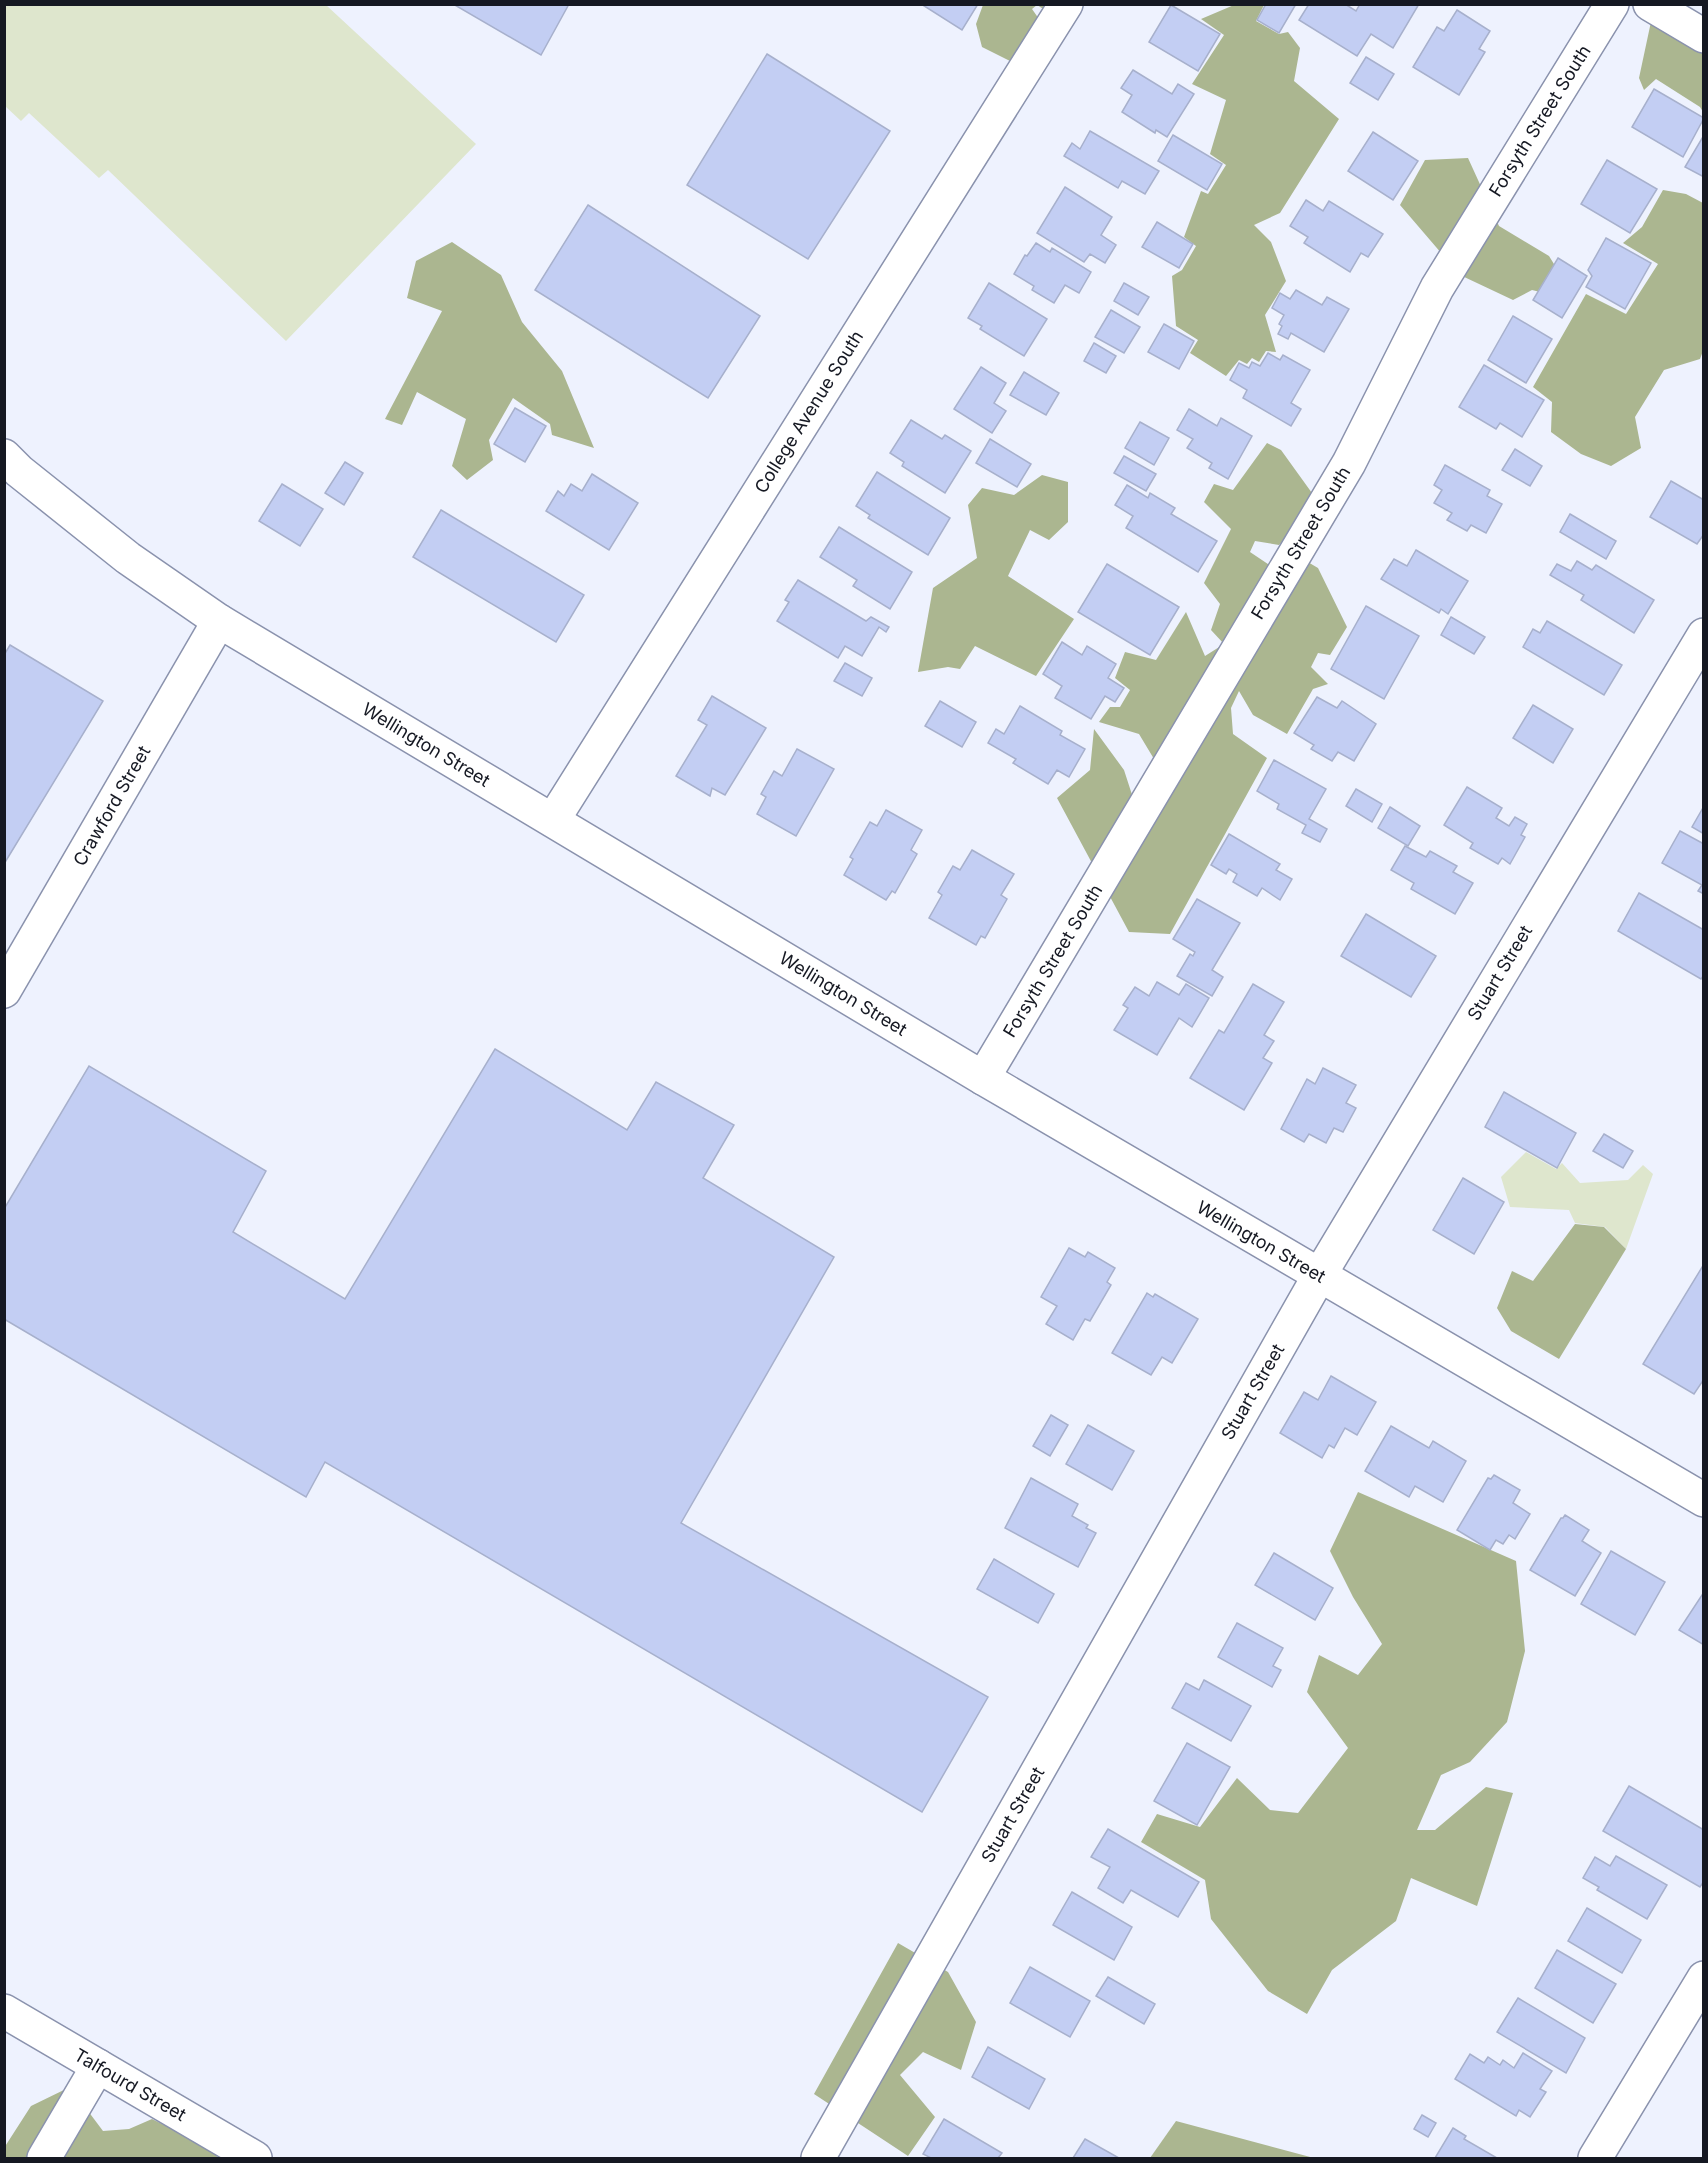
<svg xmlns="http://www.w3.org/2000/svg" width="1708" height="2163" font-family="Inter,sans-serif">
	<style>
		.green { fill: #dee6cd }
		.forest { fill: #abb690 }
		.building { fill: #c3cef3; stroke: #a7b0cc; stroke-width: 1.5 }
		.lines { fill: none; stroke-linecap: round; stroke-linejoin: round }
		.minor-casing { stroke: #8a92ad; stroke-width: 36 }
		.major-casing { stroke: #8a92ad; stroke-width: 36 }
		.minor { stroke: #fff; stroke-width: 33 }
		.major { stroke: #fff; stroke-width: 33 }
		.labels { text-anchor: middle; stroke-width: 4.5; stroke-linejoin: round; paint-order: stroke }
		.street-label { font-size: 18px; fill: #151822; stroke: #fff }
	</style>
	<rect width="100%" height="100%" fill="#eef2fe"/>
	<g class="green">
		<polygon points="4,5 326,5 476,144 286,341 108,170 99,178 29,113 21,121 5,106"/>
		<polygon points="1526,1152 1556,1169 1562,1163 1580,1183 1628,1180 1643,1165 1653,1174 1626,1249 1605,1227 1575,1223 1569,1210 1510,1207 1501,1177"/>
	</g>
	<g class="forest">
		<polygon points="983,5 1051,5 1045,10 1037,5 1032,9 1039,19 1022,57 1010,61 982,47 976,24"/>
		<polygon points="1234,5 1264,5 1256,21 1279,34 1288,32 1300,48 1294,81 1339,119 1280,213 1254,225 1271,242 1286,281 1265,315 1276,352 1266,351 1259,362 1252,358 1247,364 1239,360 1226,376 1190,353 1198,340 1176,326 1172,276 1182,270 1196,246 1184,237 1201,191 1208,194 1226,165 1210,154 1226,100 1192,84 1224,35 1201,19"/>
		<polygon points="1652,17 1703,46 1703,112 1700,107 1656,79 1644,90 1639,78"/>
		<polygon points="1468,158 1499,226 1549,256 1562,277 1548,294 1532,290 1513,300 1460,275 1400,205 1425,160"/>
		<polygon points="1663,190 1686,194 1703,203 1703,351 1700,359 1664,370 1635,417 1641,448 1611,466 1581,454 1551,432 1552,402 1533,387 1586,294 1626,314 1658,264 1623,243 1642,227"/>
		<polygon points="452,242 501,275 522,322 562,371 594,448 552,435 550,424 513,398 489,440 493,460 467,480 452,466 466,419 417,392 402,425 385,419 442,311 407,298 416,261"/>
		<polygon points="1267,443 1281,450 1317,500 1279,545 1255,541 1250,552 1274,568 1301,558 1318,568 1347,627 1330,655 1318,653 1311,667 1328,684 1313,689 1287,734 1253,715 1239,691 1231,708 1233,734 1267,758 1170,934 1129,932 1057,798 1090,770 1094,729 1124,770 1136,807 1160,769 1139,734 1099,722 1110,707 1120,707 1130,690 1115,678 1125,652 1156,660 1186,612 1205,656 1224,644 1211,630 1220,604 1204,583 1231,529 1204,502 1214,484 1233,490"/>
		<polygon points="1042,475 1068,482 1068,522 1049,540 1030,530 1008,576 1074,619 1036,676 975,646 960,669 948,667 918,672 933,588 977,558 968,505 982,488 1014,495"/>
		<polygon points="1575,1224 1604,1227 1626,1249 1559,1359 1511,1331 1497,1308 1512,1271 1533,1281"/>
		<polygon points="1358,1492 1516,1561 1525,1651 1507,1722 1470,1762 1441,1775 1417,1830 1435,1830 1486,1787 1513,1793 1477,1906 1411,1878 1396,1921 1332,1970 1307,2014 1268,1991 1211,1919 1205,1880 1141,1842 1157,1814 1200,1827 1237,1778 1270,1810 1298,1813 1348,1748 1307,1692 1319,1655 1358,1675 1382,1644 1353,1597 1330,1551"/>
		<polygon points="898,1943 948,1972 976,2022 961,2070 923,2052 900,2075 935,2117 908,2156 814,2094"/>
		<polygon points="70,2087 103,2131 129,2129 152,2119 211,2148 218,2158 5,2158 4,2148 31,2106"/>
		<polygon points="1176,2121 1314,2158 1150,2158"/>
	</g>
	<g class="building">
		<polygon points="453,4 569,4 541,55"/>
		<polygon points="921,4 978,4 962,30"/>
		<polygon points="1266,4 1296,4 1279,33 1257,20"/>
		<polygon points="1309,4 1345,4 1356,11 1360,4 1419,4 1393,48 1371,34 1357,56 1299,20"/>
		<polygon points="1171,5 1220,34 1198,71 1149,42"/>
		<polygon points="1457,10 1490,31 1479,49 1485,52 1459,95 1413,67 1437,27 1444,31"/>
		<polygon points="767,54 890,131 808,259 687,185"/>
		<polygon points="1366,57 1394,74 1378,100 1350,83"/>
		<polygon points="1133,70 1172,94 1178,84 1194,94 1167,137 1156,130 1155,133 1122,112 1132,95 1121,88"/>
		<polygon points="1654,89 1704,118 1683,157 1632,127"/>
		<polygon points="1090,131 1159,171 1145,194 1122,181 1118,188 1064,156 1072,143 1080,149"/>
		<polygon points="1373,132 1418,161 1393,200 1348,171"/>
		<polygon points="1173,135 1222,164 1207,190 1158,161"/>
		<polygon points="1704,135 1704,177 1685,167"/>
		<polygon points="1607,160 1657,189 1630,233 1581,204"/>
		<polygon points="1065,187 1112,217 1101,235 1116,245 1105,263 1090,254 1084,262 1037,233"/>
		<polygon points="1306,200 1323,211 1329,201 1383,234 1368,257 1361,253 1350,272 1304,243 1308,237 1290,226"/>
		<polygon points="588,205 760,316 708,398 535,290"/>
		<polygon points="1157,222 1193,244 1179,268 1142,247"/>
		<polygon points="1606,238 1651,263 1625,309 1586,287 1592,276 1588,270"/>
		<polygon points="1036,243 1050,252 1052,248 1091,272 1079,293 1065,285 1054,303 1032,290 1034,286 1014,274 1025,255 1027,256"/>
		<polygon points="1558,258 1587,276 1562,318 1533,300"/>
		<polygon points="989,283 1047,319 1024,356 980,329 982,326 968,318"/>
		<polygon points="1124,283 1149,297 1138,315 1114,301"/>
		<polygon points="1296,290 1322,305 1327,297 1349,309 1324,352 1291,333 1288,339 1278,334 1282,326 1279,324 1284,315 1272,308 1280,293 1290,299"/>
		<polygon points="1111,310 1140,327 1124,353 1095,337"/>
		<polygon points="1513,316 1552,339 1526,383 1488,360"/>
		<polygon points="1164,324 1194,341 1179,369 1148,352"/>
		<polygon points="1094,343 1116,356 1106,373 1084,361"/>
		<polygon points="1268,353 1280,360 1283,355 1310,370 1291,403 1301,409 1291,426 1243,398 1247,390 1230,380 1239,363 1249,368 1252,362 1260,366"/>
		<polygon points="1484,365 1544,400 1522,437 1500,423 1496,429 1459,407"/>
		<polygon points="981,367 1006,383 994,403 1006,411 992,433 954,409"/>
		<polygon points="1024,372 1059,393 1046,415 1010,395"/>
		<polygon points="515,408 546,426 525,462 494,444"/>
		<polygon points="1189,409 1217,426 1221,418 1252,436 1228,479 1209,468 1212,463 1187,448 1193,439 1177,430"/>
		<polygon points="911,420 942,439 945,435 971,451 945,493 902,466 904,462 890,453"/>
		<polygon points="1140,422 1169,438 1154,465 1125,448"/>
		<polygon points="990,439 1031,464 1017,487 976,463"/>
		<polygon points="1515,449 1542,466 1530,486 1502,470"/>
		<polygon points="1124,456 1156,474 1146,491 1114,473"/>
		<polygon points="345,462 363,473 344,505 325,493"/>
		<polygon points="1445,465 1490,490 1487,496 1502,504 1486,533 1471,525 1467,531 1447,520 1452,513 1434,503 1442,490 1434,485"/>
		<polygon points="877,472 950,518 928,555 868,518 870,515 856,506"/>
		<polygon points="592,474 638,503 609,550 546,511 558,491 564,496 571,484 582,491"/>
		<polygon points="1671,481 1704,500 1704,534 1697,544 1650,517"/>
		<polygon points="282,484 323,509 300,546 259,521"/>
		<polygon points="1127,485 1148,498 1150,493 1175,508 1171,514 1217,541 1198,572 1126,528 1133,516 1115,505"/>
		<polygon points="441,510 584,595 556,642 413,557"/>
		<polygon points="1570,514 1616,541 1606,559 1560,532"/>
		<polygon points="839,527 912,572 890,609 853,586 857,580 820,557"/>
		<polygon points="1416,550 1468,581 1448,614 1441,609 1439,613 1381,579 1394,559 1407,566"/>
		<polygon points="1577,561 1592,570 1596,565 1654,600 1634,633 1581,600 1584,595 1550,575 1557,564 1571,571"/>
		<polygon points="1107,564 1179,607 1150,655 1078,612"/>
		<polygon points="798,580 866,621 871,617 889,627 886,632 879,627 862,656 845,646 838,658 777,621 789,602 785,600"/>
		<polygon points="1366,606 1419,636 1384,699 1331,669"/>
		<polygon points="1451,617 1485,637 1474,654 1441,635"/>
		<polygon points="1547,621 1622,665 1604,695 1523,647 1533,629 1540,633"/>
		<polygon points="1062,642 1082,655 1087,646 1116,664 1108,678 1124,688 1115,702 1105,696 1091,719 1055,698 1062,686 1043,674"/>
		<polygon points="10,645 103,701 4,864 4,655"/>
		<polygon points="845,663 872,678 862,696 834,681"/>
		<polygon points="712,696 766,728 725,795 712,788 710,796 676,776 707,725 698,720"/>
		<polygon points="1317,697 1337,708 1342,701 1376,724 1354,761 1338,752 1332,761 1311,749 1314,745 1294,733"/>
		<polygon points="940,701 976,722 962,747 925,726"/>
		<polygon points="1533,705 1573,729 1553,763 1513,738"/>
		<polygon points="1020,706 1062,731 1060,735 1085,749 1069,777 1057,770 1048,784 1013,763 1016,759 988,743 996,729 1004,734"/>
		<polygon points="797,749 834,769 796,836 757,814 766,797 761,794 774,771 782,776"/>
		<polygon points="1274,760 1326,789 1309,819 1327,829 1320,842 1302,833 1306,825 1277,809 1279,804 1257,791"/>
		<polygon points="1467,787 1502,808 1496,818 1509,826 1515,817 1527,824 1521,835 1525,837 1510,864 1502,858 1498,864 1470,848 1473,843 1444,825"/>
		<polygon points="1356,789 1382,804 1372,822 1346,806"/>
		<polygon points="1704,806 1704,834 1692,827"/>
		<polygon points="1390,807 1420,826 1408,846 1378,828"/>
		<polygon points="886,810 922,830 911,850 917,854 895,893 892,891 886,900 844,875 853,859 850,857 870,822 877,826"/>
		<polygon points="1680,831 1704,844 1704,894 1698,891 1702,885 1662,863"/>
		<polygon points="1229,834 1280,864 1276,870 1292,879 1280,900 1262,888 1257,896 1233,882 1237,874 1229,869 1226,874 1211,865"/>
		<polygon points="1405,846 1426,857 1430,851 1457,866 1453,872 1473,883 1455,914 1411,889 1414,883 1391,870"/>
		<polygon points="972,850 1014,874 1001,895 1007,899 985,938 981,936 976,945 929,918 942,895 938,892 953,866 960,870"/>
		<polygon points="1639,893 1704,930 1704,975 1701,979 1618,931"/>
		<polygon points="1197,899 1240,923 1212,970 1223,977 1212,996 1177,976 1190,954 1193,956 1195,952 1173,939"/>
		<polygon points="1366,914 1436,956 1411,997 1341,956"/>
		<polygon points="1157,982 1179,995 1186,984 1209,998 1192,1027 1179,1018 1157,1055 1114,1030 1128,1008 1123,1005 1135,987 1149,996"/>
		<polygon points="1253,984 1284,1002 1264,1035 1274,1041 1263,1058 1272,1063 1244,1110 1190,1078 1219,1030 1224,1033"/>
		<polygon points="495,1049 627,1130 656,1082 734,1125 703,1178 834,1257 681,1523 988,1697 922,1812 325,1462 306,1497 4,1319 4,1209 89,1066 266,1171 233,1232 345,1299"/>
		<polygon points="1323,1068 1356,1085 1346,1103 1356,1108 1343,1132 1334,1128 1326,1143 1309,1134 1304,1142 1281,1129 1307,1079 1315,1084"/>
		<polygon points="1504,1092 1576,1133 1557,1168 1485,1127"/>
		<polygon points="1604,1134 1633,1151 1623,1168 1593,1151"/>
		<polygon points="1463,1178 1504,1202 1474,1254 1433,1230"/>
		<polygon points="1069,1248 1085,1257 1088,1252 1115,1268 1107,1282 1111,1285 1090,1321 1085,1319 1073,1340 1046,1324 1057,1306 1041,1297"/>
		<polygon points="1704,1264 1704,1379 1694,1394 1643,1364"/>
		<polygon points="1147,1293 1153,1297 1155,1294 1198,1319 1172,1363 1162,1357 1151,1375 1112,1353"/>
		<polygon points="1331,1376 1376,1402 1357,1435 1345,1428 1334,1448 1329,1445 1322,1458 1280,1433 1304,1392 1318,1400"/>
		<polygon points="1051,1415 1068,1425 1050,1456 1033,1446"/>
		<polygon points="1088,1425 1134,1451 1112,1490 1066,1464"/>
		<polygon points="1391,1426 1429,1448 1433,1441 1466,1461 1443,1502 1415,1486 1409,1497 1365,1471"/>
		<polygon points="1494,1475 1520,1490 1513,1503 1530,1514 1515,1539 1509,1535 1503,1544 1496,1540 1490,1550 1457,1530 1488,1478 1491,1479"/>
		<polygon points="1031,1478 1078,1504 1072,1516 1088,1525 1086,1528 1096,1533 1078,1567 1005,1528"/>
		<polygon points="1565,1515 1589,1530 1582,1541 1601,1553 1575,1596 1530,1570 1561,1518 1563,1518"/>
		<polygon points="1611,1551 1665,1582 1635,1635 1581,1604"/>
		<polygon points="1274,1553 1333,1588 1315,1620 1255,1585"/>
		<polygon points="994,1559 1054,1594 1038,1623 977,1589"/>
		<polygon points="1704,1592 1704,1645 1679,1630"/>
		<polygon points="1237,1623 1283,1648 1273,1666 1281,1670 1272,1687 1218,1657"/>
		<polygon points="1204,1680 1251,1706 1231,1741 1172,1708 1186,1683 1199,1690"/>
		<polygon points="1187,1743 1230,1767 1197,1825 1154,1801"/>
		<polygon points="1629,1786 1704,1830 1704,1881 1700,1887 1603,1831"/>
		<polygon points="1108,1829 1199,1882 1178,1917 1131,1890 1123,1903 1098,1888 1110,1867 1091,1857"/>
		<polygon points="1616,1856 1667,1885 1647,1919 1597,1890 1599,1887 1583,1878 1595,1857 1610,1866"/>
		<polygon points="1072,1892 1132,1927 1114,1960 1053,1925"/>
		<polygon points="1587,1908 1641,1940 1622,1973 1568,1941"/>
		<polygon points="1557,1950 1616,1984 1593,2023 1535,1988"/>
		<polygon points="1030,1967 1090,2001 1070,2037 1010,2003"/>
		<polygon points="1108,1977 1155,2004 1144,2024 1096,1996"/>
		<polygon points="1518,1998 1585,2038 1566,2073 1497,2032"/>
		<polygon points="988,2047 1045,2079 1029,2109 972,2077"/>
		<polygon points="1523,2053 1552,2071 1540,2089 1546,2092 1530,2117 1519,2110 1516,2116 1455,2079 1470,2054 1484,2063 1488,2057 1500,2065 1503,2060 1514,2068"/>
		<polygon points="1422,2115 1436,2123 1428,2137 1414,2129"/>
		<polygon points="944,2119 1002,2153 998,2158 931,2158 923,2154"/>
		<polygon points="1453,2128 1466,2136 1464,2139 1497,2158 1435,2158"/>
		<polygon points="1085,2139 1119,2158 1073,2158"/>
	</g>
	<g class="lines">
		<g class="minor-casing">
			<g id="minor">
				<polyline points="1650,4 1704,36"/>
				<polyline points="553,820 1066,4"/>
				<polyline points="4,991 219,621"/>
				<polyline points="983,1078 1349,463 1437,288 1612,4"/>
				<polyline points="4,2011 255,2158"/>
				<polyline points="44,2158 98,2066"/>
				<polyline points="818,2158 1319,1276 1704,635"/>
				<polyline points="1595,2158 1704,1978"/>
			</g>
		</g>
		<g class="major-casing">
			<polyline id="major" points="4,456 19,471 128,558 219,621 983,1078 1704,1500"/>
		</g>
		<use href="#minor" class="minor"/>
		<use href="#major" class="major"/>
	</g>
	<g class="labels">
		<g class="street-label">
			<text transform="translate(1540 121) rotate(-58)" y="6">Forsyth Street South</text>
			<text transform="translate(809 412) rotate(-58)" y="6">College Avenue South</text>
			<text transform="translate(1301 543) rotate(-59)" y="6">Forsyth Street South</text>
			<text transform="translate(426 745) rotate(31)" y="6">Wellington Street</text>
			<text transform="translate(112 806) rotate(-60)" y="6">Crawford Street</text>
			<text transform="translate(1053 961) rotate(-59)" y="6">Forsyth Street South</text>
			<text transform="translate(1500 973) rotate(-59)" y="6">Stuart Street</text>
			<text transform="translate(843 994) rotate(31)" y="6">Wellington Street</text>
			<text transform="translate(1261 1242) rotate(30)" y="6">Wellington Street</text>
			<text transform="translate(1253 1392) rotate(-60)" y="6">Stuart Street</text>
			<text transform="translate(1013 1815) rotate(-60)" y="6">Stuart Street</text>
			<text transform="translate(130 2085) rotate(30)" y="6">Talfourd Street</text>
		</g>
	</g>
	<rect width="1708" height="2163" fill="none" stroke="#151822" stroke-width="12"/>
</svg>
